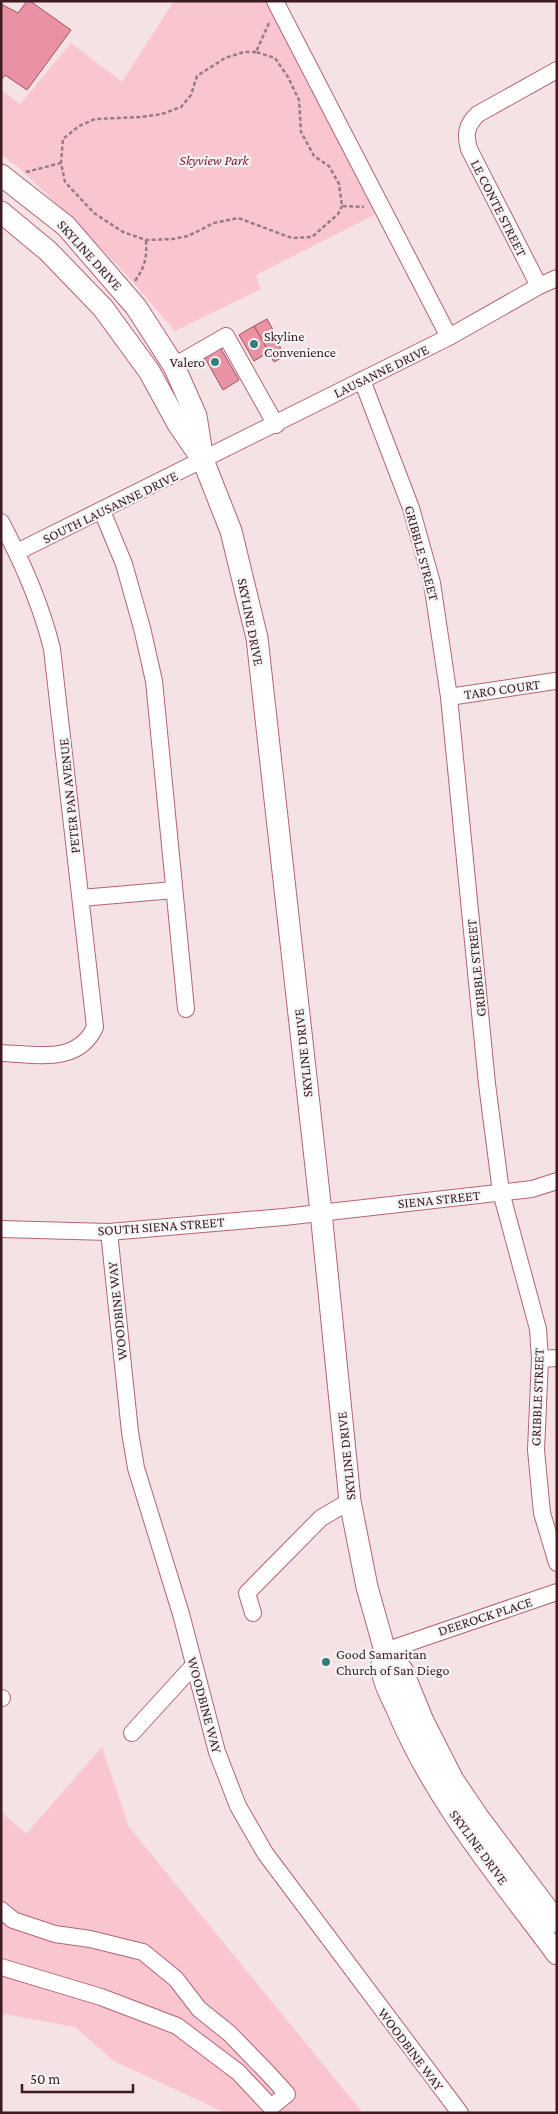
<svg xmlns="http://www.w3.org/2000/svg" width="558" height="2114" font-family="'Crimson Pro',serif">
	<style>
		.green { fill: #f9c6cf }
		.building { fill: #e992a3; stroke: #a25264 }
		.lines { fill: none; stroke-linecap: round; stroke-linejoin: round }
		.minor-casing { stroke: #b56375; stroke-width: 18 }
		.major-casing { stroke: #b56375; stroke-width: 23 }
		.path { stroke: #977c81; stroke-width: 2.5; stroke-dasharray: 4 2.5; stroke-linecap: butt }
		.minor { stroke: #fff; stroke-width: 16 }
		.major { stroke: #fff; stroke-width: 21 }
		.poi-dot { fill: #377e78; stroke: #f4f4f4; stroke-width: 2 }
		.labels { text-anchor: middle; stroke-width: 4.5; stroke-linejoin: round; paint-order: stroke }
		.park-label { font-size: 14px; font-style: italic; fill: #7b1336; stroke: #f4f4f4 }
		.street-label { font-size: 14px; fill: #3d1b23; stroke: #f4f4f4 }
		.poi-label { font-size: 14px; fill: #3d1b23; stroke: #f4f4f4; text-anchor: start }
	</style>
	<rect width="100%" height="100%" fill="#f5e2e4"/>
	<g class="green">
		<polygon points="174,1 268,1 378,213 256,275 261,289 175,331 125,273 51,198 17,166 1,155 1,90 20,104 71,43 122,82"/>
		<polygon points="102,1747 129,1827 363,2113 226,2113 114,2061 75,2027 5,2014 1,2018 1,1811 26,1834"/>
	</g>
	<g class="building">
		<polygon points="27,1 30,1 71,30 27,90 5,75 1,80 1,4 18,13"/>
		<polygon points="267,319 276,335 274,336 285,356 274,362 254,326"/>
		<polygon points="254,326 269,352 254,361 239,335"/>
		<polygon points="213,335 239,380 223,390 197,344"/>
	</g>
	<g class="lines">
		<g class="minor-casing">
			<g id="minor">
				<polyline points="275,1 449,337"/>
				<path d="M539,286L469,149C465,135 466,125 478,114L557,70"/>
				<polyline points="174,366 226,336 276,425"/>
				<polyline points="362,380 411,508 432,583 449,697 487,1084 501,1192 538,1329 540,1359 536,1450 542,1513 557,1563"/>
				<polyline points="102,511 124,564 142,628 154,681 186,1009"/>
				<path d="M1,522C23,563 41,604 52,649L95,1027C78,1065 35,1054 1,1053"/>
				<polyline points="17,552 449,337 539,286 557,278"/>
				<polyline points="449,697 555,681"/>
				<polyline points="81,898 174,890"/>
				<polyline points="1,1229 109,1232 284,1217 532,1189 557,1181"/>
				<polyline points="109,1232 130,1432 136,1468 181,1614 217,1752 238,1806 265,1853 460,2113"/>
				<polyline points="540,1359 557,1358"/>
				<polyline points="253,1613 247,1593 321,1518 350,1501"/>
				<polyline points="385,1651 557,1592"/>
				<polyline points="1,1698 2,1698"/>
				<polyline points="132,1733 194,1665"/>
				<polyline points="1,1910 13,1920 55,1934 90,1939 143,1952 176,1979 199,2009 229,2033 268,2073 287,2094 271,2107 238,2072 177,2026 101,1997 1,1967"/>
			</g>
		</g>
		<g class="major-casing">
			<g id="major">
				<polyline points="1,175 66,226 136,307 174,366 196,416 203,460 231,531 257,638 321,1212 350,1501 367,1587 385,1651 402,1670 423,1721 453,1780 478,1817 557,1922"/>
				<polyline points="1,212 48,251 103,308 149,371 178,424 200,456"/>
				<path d="M385,1651C384,1655 382,1661 382,1666C382,1680 391,1696 397,1709C434,1799 499,1876 557,1954"/>
			</g>
		</g>
		<g class="path">
			<polyline points="269,23 256,52 275,58 288,77 299,100 301,132 314,156 329,166 339,184 342,206 364,207"/>
			<polyline points="256,52 244,52 225,58 197,76 191,95 181,107 162,114 141,117 95,119 79,126 63,139 61,163 65,182 94,213 123,232 146,240 173,239 188,236 214,223 238,218 292,238 312,237 338,214 342,206"/>
			<polyline points="26,172 61,163"/>
			<path d="M135,281C145,267 147,257 146,240"/>
		</g>
		<use href="#minor" class="minor"/>
		<use href="#major" class="major"/>
	</g>
	<g class="poi-dot">
		<circle cx="254" cy="344" r="5"/>
		<circle cx="215" cy="362" r="5"/>
		<circle cx="326" cy="1662" r="5"/>
	</g>
	<g class="labels">
		<g class="park-label">
			<text x="214" y="165">Skyview Park</text>
		</g>
		<g class="street-label">
			<text transform="translate(499 208) rotate(63)" y="5">LE CONTE STREET</text>
			<text transform="translate(90 255) rotate(48)" y="5">SKYLINE DRIVE</text>
			<text transform="translate(381 371) rotate(-26)" y="5">LAUSANNE DRIVE</text>
			<text transform="translate(110 507) rotate(-26)" y="5">SOUTH LAUSANNE DRIVE</text>
			<text transform="translate(422 553) rotate(75)" y="5">GRIBBLE STREET</text>
			<text transform="translate(251 622) rotate(79)" y="5">SKYLINE DRIVE</text>
			<text transform="translate(502 689) rotate(-8)" y="5">TARO COURT</text>
			<text transform="translate(69 796) rotate(-96)" y="5">PETER PAN AVENUE</text>
			<text transform="translate(476 968) rotate(-96)" y="5">GRIBBLE STREET</text>
			<text transform="translate(303 1053) rotate(-96)" y="5">SKYLINE DRIVE</text>
			<text transform="translate(439 1199) rotate(-6)" y="5">SIENA STREET</text>
			<text transform="translate(161 1226) rotate(-4)" y="5">SOUTH SIENA STREET</text>
			<text transform="translate(117 1311) rotate(-96)" y="5">WOODBINE WAY</text>
			<text transform="translate(537 1397) rotate(-88)" y="5">GRIBBLE STREET</text>
			<text transform="translate(346 1456) rotate(-96)" y="5">SKYLINE DRIVE</text>
			<text transform="translate(485 1616) rotate(-18)" y="5">DEEROCK PLACE</text>
			<text transform="translate(205 1705) rotate(75)" y="5">WOODBINE WAY</text>
			<text transform="translate(479 1847) rotate(54)" y="5">SKYLINE DRIVE</text>
			<text transform="translate(411 2049) rotate(53)" y="5">WOODBINE WAY</text>
		</g>
		<g class="poi-label">
			<text x="264" y="341">Skyline<tspan x="264" dy="16">Convenience</tspan></text>
			<text x="205" y="367" text-anchor="end">Valero</text>
			<text x="336" y="1659">Good Samaritan<tspan x="336" dy="16">Church of San Diego</tspan></text>
		</g>
	</g>
	<rect width="558" height="2114" fill="none" stroke="#3d1b23" stroke-width="5"/>
	<path d="M22 2084v8h111v-8" fill="none" stroke="#3d1b23" stroke-width="2.5"/>
	<text x="30" y="2084" font-size="15" fill="#3d1b23" stroke="#f4f4f4" stroke-width="4" paint-order="stroke">50 m</text>
</svg>
